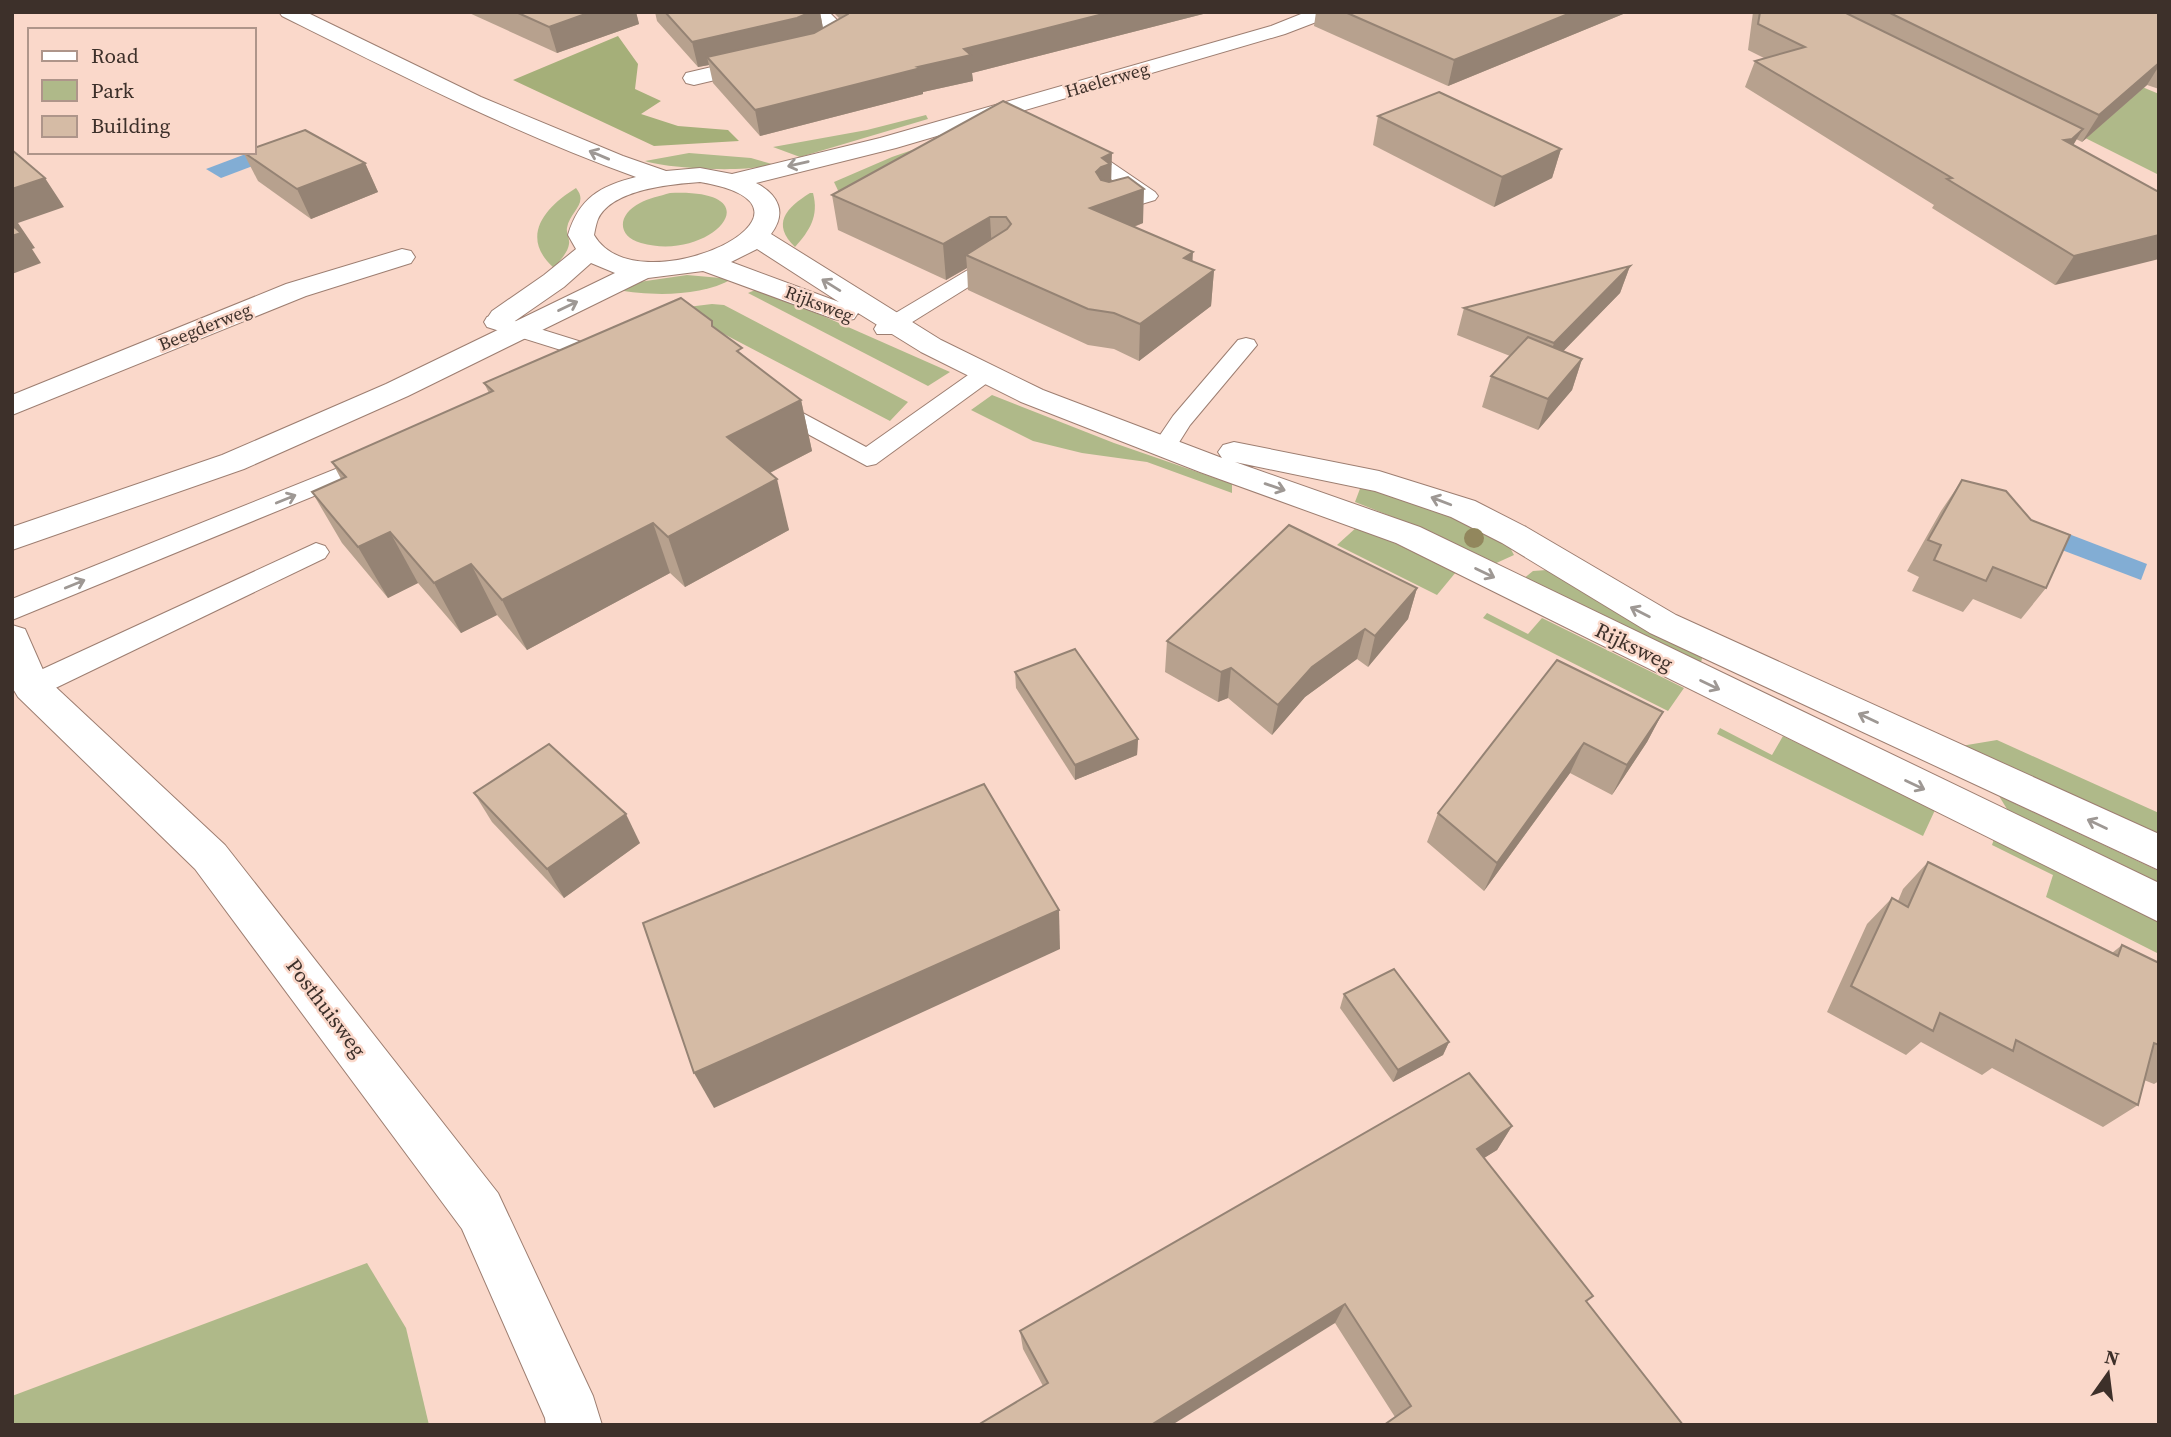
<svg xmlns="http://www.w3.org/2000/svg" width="2171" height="1437" font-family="'Source Serif 4',serif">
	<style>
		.green { fill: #afb989 }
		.forest { fill: #a5af79 }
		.water { fill: #82add4 }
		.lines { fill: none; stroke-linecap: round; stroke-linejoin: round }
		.lane-casing { stroke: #9d7e71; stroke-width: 2 }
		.street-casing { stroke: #9d7e71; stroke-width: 2 }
		.secondary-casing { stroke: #9d7e71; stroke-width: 2 }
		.lane { fill: #fff; fill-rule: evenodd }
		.street { fill: #fff; fill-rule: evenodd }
		.secondary { fill: #fff; fill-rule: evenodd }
		.tree { fill: #92875d }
		.wall { fill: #b7a18e }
		.shaded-wall { fill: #958374 }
		.building { fill: #d5bba5; stroke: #958374; stroke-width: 2 }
		.oneway { stroke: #9e9894 }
		.labels { text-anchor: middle; stroke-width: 5; stroke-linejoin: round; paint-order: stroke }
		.far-street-label { font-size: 18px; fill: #3d302a; stroke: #fad8ca }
		.street-label { font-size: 21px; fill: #3d302a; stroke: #fad8ca }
	</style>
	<rect width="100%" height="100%" fill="#fad8ca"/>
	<g class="green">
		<polygon points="2066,55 2159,94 2159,175 1970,80"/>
		<polygon points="926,115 928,119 800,157 773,147 867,130"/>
		<polygon points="944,139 844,203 834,182 892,157"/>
		<path d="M689,153L751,158L772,164C749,173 670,169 645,161Z"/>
		<path d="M576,188C589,204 570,211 567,228C566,233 570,239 569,244C568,253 559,261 554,268C519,237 545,207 576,188Z"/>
		<path d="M670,193C778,188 711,263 641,243C616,236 618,214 640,203C649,198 660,196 670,193Z"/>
		<path d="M810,193H813C819,216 810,230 795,247C771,224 786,208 810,193Z"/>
		<path d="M687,275L732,279C701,297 651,296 617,290L639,282Z"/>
		<polygon points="760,288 950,372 928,386 748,293"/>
		<polygon points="712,304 724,305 908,402 890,421 722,333 669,323 663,310"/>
		<polygon points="992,395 1114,443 1232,484 1232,493 1147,462 1082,453 1033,441 971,410"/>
		<polygon points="1361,486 1469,523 1507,542 1514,555 1492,565 1413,525 1355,502"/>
		<polygon points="1358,526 1456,572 1437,595 1337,545"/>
		<path d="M1547,570C1597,603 1649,629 1703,654L1700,667L1523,579L1533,571Z"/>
		<polygon points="1487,613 1528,634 1542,618 1684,688 1668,711 1483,618"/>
		<polygon points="1720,728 1772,755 1783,736 1935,810 1923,836 1717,734"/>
		<polygon points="1997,740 2159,813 2159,839 1961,746"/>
		<polygon points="1999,796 2159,871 2159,888 2010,814"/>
		<polygon points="1994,839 2159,920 2159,954 2046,897 2053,875 1992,845"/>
		<polygon points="367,1263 406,1328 429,1425 12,1425 12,1396"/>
	</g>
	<polygon class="forest" points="618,36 638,64 635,89 661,101 641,114 678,126 728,130 739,141 654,146 513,80"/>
	<g class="water">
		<polygon points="251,152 279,156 221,178 206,169"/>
		<polygon points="2061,531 2147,564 2141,580 2054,547"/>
	</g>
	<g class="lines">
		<g class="lane-casing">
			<g id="lane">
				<polygon points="1079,143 1086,145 1155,192 1158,196 1155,200 1108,214 1101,212 1098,208 1101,204 1133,194 1072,153 1070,149"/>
				<polygon points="1000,253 1007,255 1010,259 1007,263 893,334 877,334 874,329 877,324 993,255"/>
				<polygon points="495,315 617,353 620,358 617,363 609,365 487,327 484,322 487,317"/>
				<polygon points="1246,338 1254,340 1257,345 1190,425 1173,452 1164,455 1155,452 1152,447 1173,416 1238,340"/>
				<polygon points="986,366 994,368 997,373 994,378 876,464 867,466 767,412 761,403 765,398 781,398 784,403 866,447 978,368"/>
				<polygon points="378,452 387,454 390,460 387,466 12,620 12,599"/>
				<polygon points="316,543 325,546 329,552 325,558 41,695 31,698 21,695 16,687 21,679"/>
			</g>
		</g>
		<g class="street-casing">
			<g id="street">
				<polygon points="807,12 829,12 845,28 850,38 846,42 817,56 694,85 686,83 683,78 686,73 802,46 828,35"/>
				<polygon points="402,249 411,251 415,257 411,263 306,296 12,415 12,395 286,284"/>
				<polygon points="12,625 25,629 47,679 225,845 498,1193 593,1396 602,1425 546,1425 545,1418 462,1229 195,869 18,697 12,687"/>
			</g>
		</g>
		<g class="secondary-casing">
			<path id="secondary" d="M279,12H306L481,97L623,156L666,171L700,168L732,174L880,138L1271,26L1306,12H1335L1332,16L1285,34L896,148L756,183C779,195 787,213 771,234L941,340L1043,390L1222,458L1218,452L1223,445L1234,442L1379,471L1475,501L1526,527L1676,615L2159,834V870L1650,633L1502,543L1451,517L1375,491L1235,462L1420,527L2159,883V922L1396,543L1200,472L1021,402L921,352L858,313L854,319L844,321L834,319L703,271L648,278L408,396L244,469L12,550V527L222,455L386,384L512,323L502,325L492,323L488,317L492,311L544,275L576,249L568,235C579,198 600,186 636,177C514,133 398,74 282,16ZM700,182C854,208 637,310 594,235C595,230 596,224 598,219C612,189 672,184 700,182ZM757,249L839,302L731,262ZM591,263L615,273L512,323L564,287Z"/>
		</g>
		<use href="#lane" class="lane"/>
		<use href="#street" class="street"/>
		<use href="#secondary" class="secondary"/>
	</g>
	<circle class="tree" cx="1474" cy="538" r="10"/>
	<g class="wall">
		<polygon points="467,12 636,12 639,24 557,53"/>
		<polygon points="655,12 820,12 823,28 840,19 833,12 1211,12 972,73 973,81 923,92 923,94 760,136 713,83 709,65 698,67 657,21"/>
		<polygon points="1316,12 1628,12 1448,86 1314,26"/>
		<polygon points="1753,12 2159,13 2159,89 2147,85 2082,142 2076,139 2073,145 2159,192 2055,285 1932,208 1934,205 1745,87 1755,61 1764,58 1748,50"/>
		<polygon points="1378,116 1561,149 1552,178 1494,207 1373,145"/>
		<polygon points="243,152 365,163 378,192 311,219 258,181"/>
		<polygon points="1111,181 1143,223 1134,227 1193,262 1214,270 1211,306 1139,361 1114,349 1088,345 968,290 967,268 946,280 838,230 832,195"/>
		<polygon points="1630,266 1620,293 1563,351 1582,359 1572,390 1538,430 1482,407 1491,376 1510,356 1457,335 1464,308"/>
		<polygon points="712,321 713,327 744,356 801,400 812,451 770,473 789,530 685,587 670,573 527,650 497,615 461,633 418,583 388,598 342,543 312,492 341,479 332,462 489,393 484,383"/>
		<polygon points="1962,480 2046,588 2021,619 1973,599 1963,612 1912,591 1919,577 1907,571 1941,511"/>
		<polygon points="1417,588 1408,619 1368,667 1357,659 1305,697 1272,735 1228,698 1218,702 1165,672 1167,641"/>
		<polygon points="1557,660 1663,712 1647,742 1612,795 1570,773 1484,891 1427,842 1438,813"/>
		<polygon points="1015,672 1138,739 1137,755 1075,780 1016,688"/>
		<polygon points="474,793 640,843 564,898 492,822"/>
		<polygon points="1928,862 2112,953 2122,945 2159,963 2159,1081 2154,1084 2144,1080 2138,1105 2103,1127 1992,1068 1982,1075 1921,1042 1906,1055 1827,1012 1867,924 1892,898 1898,901 1903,889"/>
		<polygon points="1344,994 1449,1042 1443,1055 1393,1082 1340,1008"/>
		<polygon points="1512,1126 1497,1150 1484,1158 1593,1296 1395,1417 1335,1323 1043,1386 1023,1349 1020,1331"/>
	</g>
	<g class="shaded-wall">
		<polygon points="591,12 636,12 639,24 557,53 549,27"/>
		<polygon points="811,12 820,12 824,34 707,57 709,65 698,67 692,42"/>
		<polygon points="1111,12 1211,12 972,73 973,81 923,92 923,94 760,136 755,110 918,67 964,49"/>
		<polygon points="1573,12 1628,12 1448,86 1454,60"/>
		<polygon points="2159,63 2159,66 2147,85 2082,142 2099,115"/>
		<polygon points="2083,129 2066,157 2064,140"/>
		<polygon points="1561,149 1552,178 1494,207 1502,177"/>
		<polygon points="1112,153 1111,187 1144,189 1143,223 1090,243 1090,208 1096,172 1102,158"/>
		<polygon points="365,163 378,192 311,219 297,189"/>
		<polygon points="45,178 64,207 18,223 35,248 32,249 41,263 12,274 12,189"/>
		<polygon points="990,217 992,252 966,255 967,268 946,280 943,244"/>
		<polygon points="2159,235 2159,259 2055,285 2074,256"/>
		<polygon points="1193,252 1191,287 1214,270 1211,306 1139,361 1140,324 1184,258"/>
		<polygon points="1630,266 1620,293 1545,370 1554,343"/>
		<polygon points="1582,359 1572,390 1538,430 1548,399"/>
		<polygon points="801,400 812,451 740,488 727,437"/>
		<polygon points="777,479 789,530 685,587 668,537"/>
		<polygon points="653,523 670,573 527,650 502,600"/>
		<polygon points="390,532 418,583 388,598 358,547"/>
		<polygon points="471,564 497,615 461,633 434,583"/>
		<polygon points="1417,588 1408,619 1368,667 1375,636"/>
		<polygon points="1365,629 1357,659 1305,697 1272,735 1278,705 1312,667"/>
		<polygon points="1231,668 1228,698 1218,702 1221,672"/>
		<polygon points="1663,712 1647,742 1612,795 1627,765"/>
		<polygon points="1138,739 1137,755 1075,780 1075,765"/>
		<polygon points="1584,743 1570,773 1484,891 1497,863"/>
		<polygon points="626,814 640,843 564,898 547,869"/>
		<polygon points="1059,910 1060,949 714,1108 694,1073"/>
		<polygon points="1449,1042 1443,1055 1393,1082 1398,1070"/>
		<polygon points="1512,1126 1497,1150 1463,1171 1477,1149"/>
		<polygon points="1345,1304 1335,1323 1172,1425 1151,1425"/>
	</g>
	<g class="building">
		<polygon points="516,12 591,12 549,27"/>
		<polygon points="665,12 811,12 797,18 692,42"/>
		<polygon points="848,12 1111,12 964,49 971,55 918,67 921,68 755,110 707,57 814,33 848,14"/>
		<polygon points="1345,12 1573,12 1454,60"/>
		<polygon points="1760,12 1844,12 2083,129 2072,139 2064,140 2159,192 2159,235 2074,256 1947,179 1952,178 1755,61 1805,47 1758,24"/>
		<polygon points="1888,12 2158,12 2159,13 2159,63 2099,115"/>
		<polygon points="1439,92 1561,149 1502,177 1378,116"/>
		<polygon points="1003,101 1112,153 1102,158 1110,164 1101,167 1096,172 1101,180 1109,182 1128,177 1144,189 1090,208 1193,252 1184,258 1214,270 1140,324 1114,313 1088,309 966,255 1007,229 1011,224 1006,217 990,217 943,244 832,195"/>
		<polygon points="305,130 365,163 297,189 243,152 254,152 254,148"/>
		<polygon points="12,150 45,178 12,189"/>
		<polygon points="12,225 21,233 12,236"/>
		<polygon points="1630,266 1554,343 1464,308"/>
		<polygon points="681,298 712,321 712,326 742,348 737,351 801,400 727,437 777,479 668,537 653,523 502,600 471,564 434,583 390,532 358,547 312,492 346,477 332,462 493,391 484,383"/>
		<polygon points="1528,337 1582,359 1548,399 1491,376"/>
		<polygon points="1962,480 2006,491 2031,520 2070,535 2046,588 1993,567 1986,581 1934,560 1941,545 1928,540"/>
		<polygon points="1289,525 1417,588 1375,636 1365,629 1312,667 1278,705 1231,668 1221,672 1167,641"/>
		<polygon points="1075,649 1138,739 1075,765 1015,672"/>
		<polygon points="1557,660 1663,712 1627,765 1584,743 1497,863 1438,813"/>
		<polygon points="549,744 626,814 547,869 474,793"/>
		<polygon points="984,784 1059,910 694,1073 643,923"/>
		<polygon points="1928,862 2118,956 2122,945 2159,963 2159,1045 2154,1043 2138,1105 2016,1040 2013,1051 1940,1013 1933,1031 1851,986 1892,898 1908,907"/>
		<polygon points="1394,969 1449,1042 1398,1070 1344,994"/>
		<polygon points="1469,1073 1512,1126 1477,1149 1593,1296 1586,1301 1683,1425 1384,1425 1411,1406 1345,1304 1151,1425 978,1425 1048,1383 1020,1331"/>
	</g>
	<defs><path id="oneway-shaft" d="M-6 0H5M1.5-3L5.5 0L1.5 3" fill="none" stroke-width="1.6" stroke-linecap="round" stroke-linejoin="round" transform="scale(1.75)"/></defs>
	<g class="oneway">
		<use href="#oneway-shaft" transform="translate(599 155) rotate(-157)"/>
		<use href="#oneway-shaft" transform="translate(798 164) rotate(167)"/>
		<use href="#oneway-shaft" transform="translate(831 285) rotate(-148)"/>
		<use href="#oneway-shaft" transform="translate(568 306) rotate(-26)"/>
		<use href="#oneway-shaft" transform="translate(1275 487) rotate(19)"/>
		<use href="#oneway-shaft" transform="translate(286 499) rotate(-22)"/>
		<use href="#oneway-shaft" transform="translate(1441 501) rotate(-159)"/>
		<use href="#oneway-shaft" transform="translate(1485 573) rotate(26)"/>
		<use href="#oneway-shaft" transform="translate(75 584) rotate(-22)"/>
		<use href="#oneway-shaft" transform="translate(1640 612) rotate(-153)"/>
		<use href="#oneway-shaft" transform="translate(1710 685) rotate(26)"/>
		<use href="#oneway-shaft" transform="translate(1868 718) rotate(-155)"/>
		<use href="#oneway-shaft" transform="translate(1915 785) rotate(25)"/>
		<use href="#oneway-shaft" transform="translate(2097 824) rotate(-155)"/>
	</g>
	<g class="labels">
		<g class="far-street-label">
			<text transform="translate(1107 80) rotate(-16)" y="6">Haelerweg</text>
			<text transform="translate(819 304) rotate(21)" y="6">Rijksweg</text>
			<text transform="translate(205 327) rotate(-22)" y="6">Beegderweg</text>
		</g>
		<g class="street-label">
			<text transform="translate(1634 647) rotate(26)" y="7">Rijksweg</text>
			<text transform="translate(326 1008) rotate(53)" y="7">Posthuisweg</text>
		</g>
	</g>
	<rect width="2171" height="1437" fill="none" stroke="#3d302a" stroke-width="28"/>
	<rect x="28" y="28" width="228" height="126" fill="#fad8ca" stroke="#ae958a" stroke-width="2"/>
	<rect x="42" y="51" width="35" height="10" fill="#ffffff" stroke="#ae958a" stroke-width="2"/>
	<text x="91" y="63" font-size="21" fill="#3d302a">Road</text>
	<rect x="42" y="80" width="35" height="21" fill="#afb989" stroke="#ae958a" stroke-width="2"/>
	<text x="91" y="98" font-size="21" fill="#3d302a">Park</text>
	<rect x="42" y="116" width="35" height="21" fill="#d5bba5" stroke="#ae958a" stroke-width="2"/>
	<text x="91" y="133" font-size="21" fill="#3d302a">Building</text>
	<g transform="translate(2108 1374) rotate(14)" stroke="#fad8ca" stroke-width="5" paint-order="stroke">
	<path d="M0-5L12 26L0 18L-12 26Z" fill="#3d302a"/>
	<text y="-10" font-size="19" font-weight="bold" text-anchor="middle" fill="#3d302a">N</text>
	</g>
</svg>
